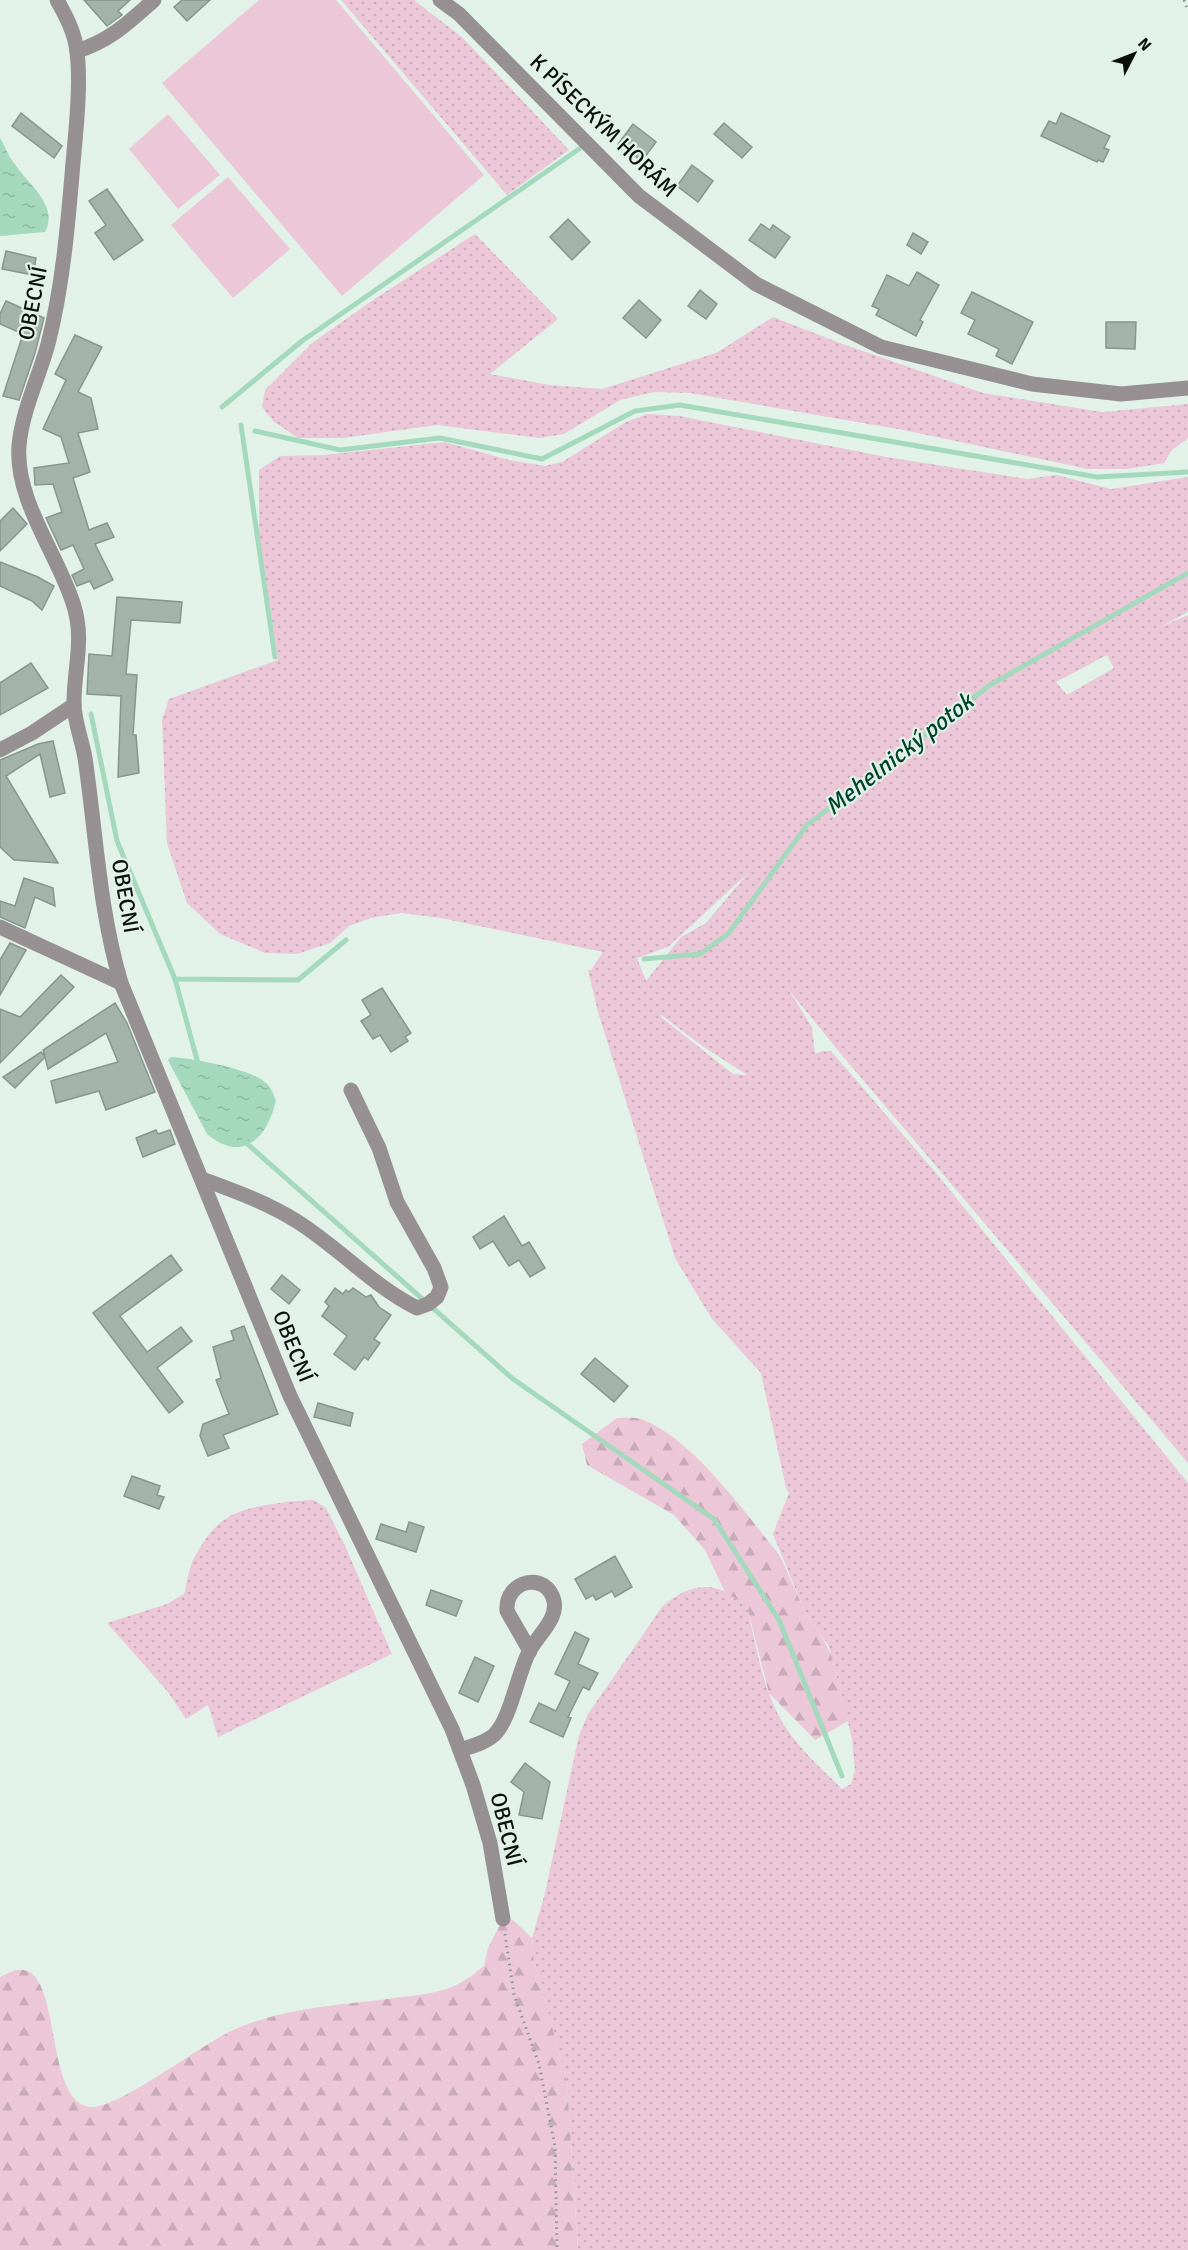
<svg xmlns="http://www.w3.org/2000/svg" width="1188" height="2250" font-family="Signika,sans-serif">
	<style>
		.grass { fill: url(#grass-dots); fill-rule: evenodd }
		.forest { fill: url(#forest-firs) }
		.park { fill: #ecc7d8 }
		.water { fill: url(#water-ripples) }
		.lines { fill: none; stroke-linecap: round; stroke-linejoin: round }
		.stream { stroke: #a5d9be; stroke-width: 5 }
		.building { fill: #a4b3aa; stroke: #87958d; stroke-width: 1.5 }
		.path { stroke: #8b9790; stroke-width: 3; stroke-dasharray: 1.5 4.5; stroke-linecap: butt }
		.minor { stroke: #969092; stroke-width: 15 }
		.labels { text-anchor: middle; stroke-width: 4.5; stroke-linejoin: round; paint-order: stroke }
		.street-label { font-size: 22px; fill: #0a0f0c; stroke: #e2f2e9 }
		.water-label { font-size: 24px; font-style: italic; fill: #00432b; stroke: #e2f2e9 }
	</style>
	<defs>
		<pattern id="grass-dots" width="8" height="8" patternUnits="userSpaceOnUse" patternTransform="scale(1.5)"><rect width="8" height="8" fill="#ecc7d8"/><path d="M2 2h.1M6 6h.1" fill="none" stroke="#c9aab8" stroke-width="1.8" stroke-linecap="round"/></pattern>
		<pattern id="forest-firs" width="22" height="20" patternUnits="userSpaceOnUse" patternTransform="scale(1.5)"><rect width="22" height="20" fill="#ecc7d8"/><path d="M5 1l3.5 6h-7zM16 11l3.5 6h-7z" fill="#c9aab8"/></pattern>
		<pattern id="water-ripples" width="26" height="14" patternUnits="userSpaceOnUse" patternTransform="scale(1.5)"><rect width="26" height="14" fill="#a5d9be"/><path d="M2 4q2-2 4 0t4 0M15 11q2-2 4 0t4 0" fill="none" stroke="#8db9a2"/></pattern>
	</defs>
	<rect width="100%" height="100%" fill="#e2f2e9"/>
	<g class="grass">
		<polygon points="341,0 414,0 463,38 569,150 507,195"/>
		<polygon points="475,234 558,319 490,374 549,385 602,389 716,353 773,317 840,343 983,393 1102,412 1188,404 1188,438 1171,451 1164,463 1128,469 1088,469 903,430 690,393 654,392 620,400 564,434 539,438 437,425 343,438 298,438 273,421 262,407 265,390 312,343 376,298"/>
		<path d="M648,414L679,416L886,457L1027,479L1056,475L1111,489L1188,477V612L1160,627L1188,615V1463L841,1054L788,989L812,1027L815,1054L822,1051H831L936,1173L1188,1483V2250H578L567,2081L534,1961L532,1938L545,1893L579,1735L588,1714L662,1607C692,1581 720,1579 748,1610C755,1643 761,1677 775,1708C789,1740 818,1765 842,1789L851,1784L855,1771L852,1739L829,1646L805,1612L773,1534L789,1493L786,1488L761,1373L712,1319L675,1258L598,1012L588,970H591L603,952L441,918L401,913L371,918L349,926L330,943L297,954L265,953L220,934L187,903L167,843L162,720L169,699L278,660L259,532V470L280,456L324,455L445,442L509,460L545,466L562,462L626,422ZM1107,655L1114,668L1067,695L1056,682ZM748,873L706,923L681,937L646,981L637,958L668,947ZM660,1014L701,1045L747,1075L733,1074L662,1018Z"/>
		<path d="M314,1500L326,1508L345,1546L392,1654L218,1737L208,1705L186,1719L168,1692L107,1623L167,1604L184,1594C187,1582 189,1568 194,1558C202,1544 213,1526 227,1518C247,1505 290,1501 314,1500Z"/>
	</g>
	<g class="forest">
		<path d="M617,1418C625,1418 636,1417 644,1420C695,1442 742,1509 777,1552L783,1562L805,1612L821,1635L831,1654L848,1721L815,1740L769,1693L748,1610L738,1600L725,1592L705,1550L674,1515L587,1465L582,1444Z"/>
		<path d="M503,1919L513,1920L532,1938L534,1961L567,2081L578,2250H0V1977C5,1975 11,1971 17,1970C64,1963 42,2102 90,2107C117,2110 202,2044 233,2030C280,2009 337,2005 388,1999C412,1995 440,1995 462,1982C470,1978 477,1971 484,1966L488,1948Z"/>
	</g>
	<g class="park">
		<polygon points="259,0 336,0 484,175 342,296 162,83"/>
		<polygon points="168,114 220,175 178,209 129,149"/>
		<polygon points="228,177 290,249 233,298 171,225"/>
	</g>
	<g class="water">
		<path d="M0,138C5,146 8,156 14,163C26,182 60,206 45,232L0,236Z"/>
		<path d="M171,1057C191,1058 254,1069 267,1084C272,1089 274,1095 276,1101C267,1138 243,1164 207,1134L172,1068L168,1060Z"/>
	</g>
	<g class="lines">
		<g class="stream">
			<polyline points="222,407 302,341 579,149"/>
			<polyline points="241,425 275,657"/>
			<polyline points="255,431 340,450 440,438 542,459 635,411 680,405 1097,477 1188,472"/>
			<polyline points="91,714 117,841 175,979 298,980 346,940"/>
			<polyline points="644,959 700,954 728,934 807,825 990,685 1188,573"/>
			<polyline points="175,979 199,1067"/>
			<polyline points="244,1141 513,1379 714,1519 779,1620 842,1776"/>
		</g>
	</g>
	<g class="building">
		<polygon points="84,0 130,0 118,11 122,15 107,26"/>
		<polygon points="182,0 210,0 187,21 174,7"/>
		<polygon points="21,113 62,146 54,158 12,126"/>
		<polygon points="1061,113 1110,136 1104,148 1109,150 1103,162 1098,160 1097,162 1041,136 1049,121 1056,124"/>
		<polygon points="724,123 752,147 742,158 714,134"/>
		<polygon points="633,124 656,142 642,161 618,144"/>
		<polygon points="692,165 713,181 698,202 677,186"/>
		<polygon points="107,189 143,240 114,260 95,233 106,225 89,201"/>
		<polygon points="568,219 590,242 572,260 550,237"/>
		<polygon points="761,224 770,230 773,225 790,237 775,258 749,240"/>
		<polygon points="913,233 928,242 921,254 907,245"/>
		<polygon points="6,251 36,258 33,275 2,269"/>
		<polygon points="917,272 939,285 920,320 923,322 916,336 876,315 879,309 872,306 887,275 909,286"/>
		<polygon points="700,290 717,304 706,319 688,306"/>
		<polygon points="972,292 1033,322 1012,364 996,356 999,349 968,334 975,320 961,313"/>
		<polygon points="639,300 661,320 646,338 623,318"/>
		<polygon points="6,301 44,318 35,353 19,400 3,396 23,334 0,324 0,314"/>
		<polygon points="1106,322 1136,322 1135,349 1106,348"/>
		<polygon points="75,335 102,347 78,392 91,398 98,429 78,433 90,472 73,478 89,530 107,523 114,537 95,544 113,580 94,589 90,581 77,586 72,575 84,569 73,545 61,550 46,518 62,512 53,484 35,485 34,468 69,463 61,437 43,429 66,380 55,374"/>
		<polygon points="13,508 27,524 0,551 0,521"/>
		<polygon points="0,562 38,577 54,586 42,610 32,601 0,586"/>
		<polygon points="117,597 182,602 180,623 131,620 126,674 137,675 133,735 136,735 139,773 118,777 121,696 87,694 89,654 112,656"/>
		<polygon points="31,663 48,688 0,715 0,683"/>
		<polygon points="53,741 65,793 50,797 40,754 6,776 58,863 14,860 0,847 0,760 38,744"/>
		<polygon points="24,878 53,888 55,906 35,897 25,928 0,917 0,901 15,906"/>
		<polygon points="10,943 26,950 0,995 0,960"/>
		<polygon points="61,975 74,987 0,1063 0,1009 20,1017"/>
		<polygon points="382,988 411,1033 405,1037 408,1041 391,1052 380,1035 373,1039 361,1021 371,1015 362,1000"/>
		<polygon points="115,1003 127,1023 155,1092 106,1110 99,1091 56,1103 51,1081 118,1062 106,1033 48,1069 45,1057 15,1088 3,1077 41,1052 45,1056 43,1050"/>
		<polygon points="156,1130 158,1134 170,1130 175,1144 143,1157 136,1138"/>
		<polygon points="504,1216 522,1246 529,1242 545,1268 530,1277 519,1260 509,1266 493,1241 480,1249 473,1237"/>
		<polygon points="171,1255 182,1270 120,1316 147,1352 181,1327 192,1341 157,1368 183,1402 169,1413 93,1313"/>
		<polygon points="282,1275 300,1290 289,1304 271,1289"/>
		<polygon points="335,1288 343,1294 346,1290 349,1292 353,1288 366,1297 371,1295 379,1307 391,1315 374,1339 380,1343 368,1360 364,1357 355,1370 334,1354 347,1336 322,1316 329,1306 325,1302"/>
		<polygon points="244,1326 278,1414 223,1435 229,1448 208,1456 200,1436 203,1424 229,1414 216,1380 221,1378 213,1347 234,1340 231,1331"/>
		<polygon points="595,1358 628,1386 614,1402 581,1374"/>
		<polygon points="318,1403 353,1413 350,1426 314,1417"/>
		<polygon points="132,1476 160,1486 157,1495 164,1497 159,1509 124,1496"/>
		<polygon points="409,1522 424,1527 416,1552 376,1539 381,1524 406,1532"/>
		<polygon points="615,1556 632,1587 615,1597 612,1591 596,1600 593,1595 586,1599 575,1579"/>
		<polygon points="431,1590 462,1601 456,1616 426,1605"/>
		<polygon points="575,1632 589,1639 578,1664 598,1673 589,1690 583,1687 568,1717 571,1718 563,1737 530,1722 539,1703 556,1711 570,1681 555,1674"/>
		<polygon points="475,1657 494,1666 478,1702 459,1693"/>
		<polygon points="525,1763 550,1782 542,1819 519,1815 524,1792 511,1782"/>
	</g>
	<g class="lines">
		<g class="path">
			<polyline points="1184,0 1188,11"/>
			<polyline points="505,1934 514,1995 539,2064 555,2146 557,2250"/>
		</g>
		<g class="minor">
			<path d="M57,0C66,16 75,33 77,52C81,85 76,130 73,163C68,223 63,285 48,344C39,377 22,411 19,446C15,500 57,553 73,603C85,639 74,667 74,703C74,721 82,740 85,758C96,833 99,909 121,983L290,1396L452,1729L473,1785L490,1843L503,1919"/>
			<polyline points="440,0 459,14 639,196 756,284 881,347 1032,384 1121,394 1188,388"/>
			<path d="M77,51C110,41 129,22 154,0"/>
			<polyline points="0,750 32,733 74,705"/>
			<polyline points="0,927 121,983"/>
			<path d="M202,1179C235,1191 268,1203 298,1222C339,1248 373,1286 417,1308L428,1304L437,1297L441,1287L434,1268L397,1202L379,1148L351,1090"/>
			<path d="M460,1750C472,1746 485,1743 494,1735C511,1719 518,1671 530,1650C538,1635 558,1619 554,1601C547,1571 505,1579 507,1611L530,1651"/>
		</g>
	</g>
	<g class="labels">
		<g class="street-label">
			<text transform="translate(604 125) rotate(44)" y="8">K PÍSECKÝM HORÁM</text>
			<text transform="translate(32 303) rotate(-79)" y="8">OBECNÍ</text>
			<text transform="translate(126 896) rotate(80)" y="8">OBECNÍ</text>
			<text transform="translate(294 1346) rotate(68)" y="8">OBECNÍ</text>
			<text transform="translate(507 1829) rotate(76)" y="8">OBECNÍ</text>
		</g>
		<g class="water-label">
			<text transform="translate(899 754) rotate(-38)" y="8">Mehelnický potok</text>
		</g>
	</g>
	<g transform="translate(1134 54) rotate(48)" stroke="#e2f2e9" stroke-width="4.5" paint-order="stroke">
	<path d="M0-4.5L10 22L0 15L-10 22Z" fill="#0a0f0c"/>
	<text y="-9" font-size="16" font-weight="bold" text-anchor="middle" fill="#0a0f0c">N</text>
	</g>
</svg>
